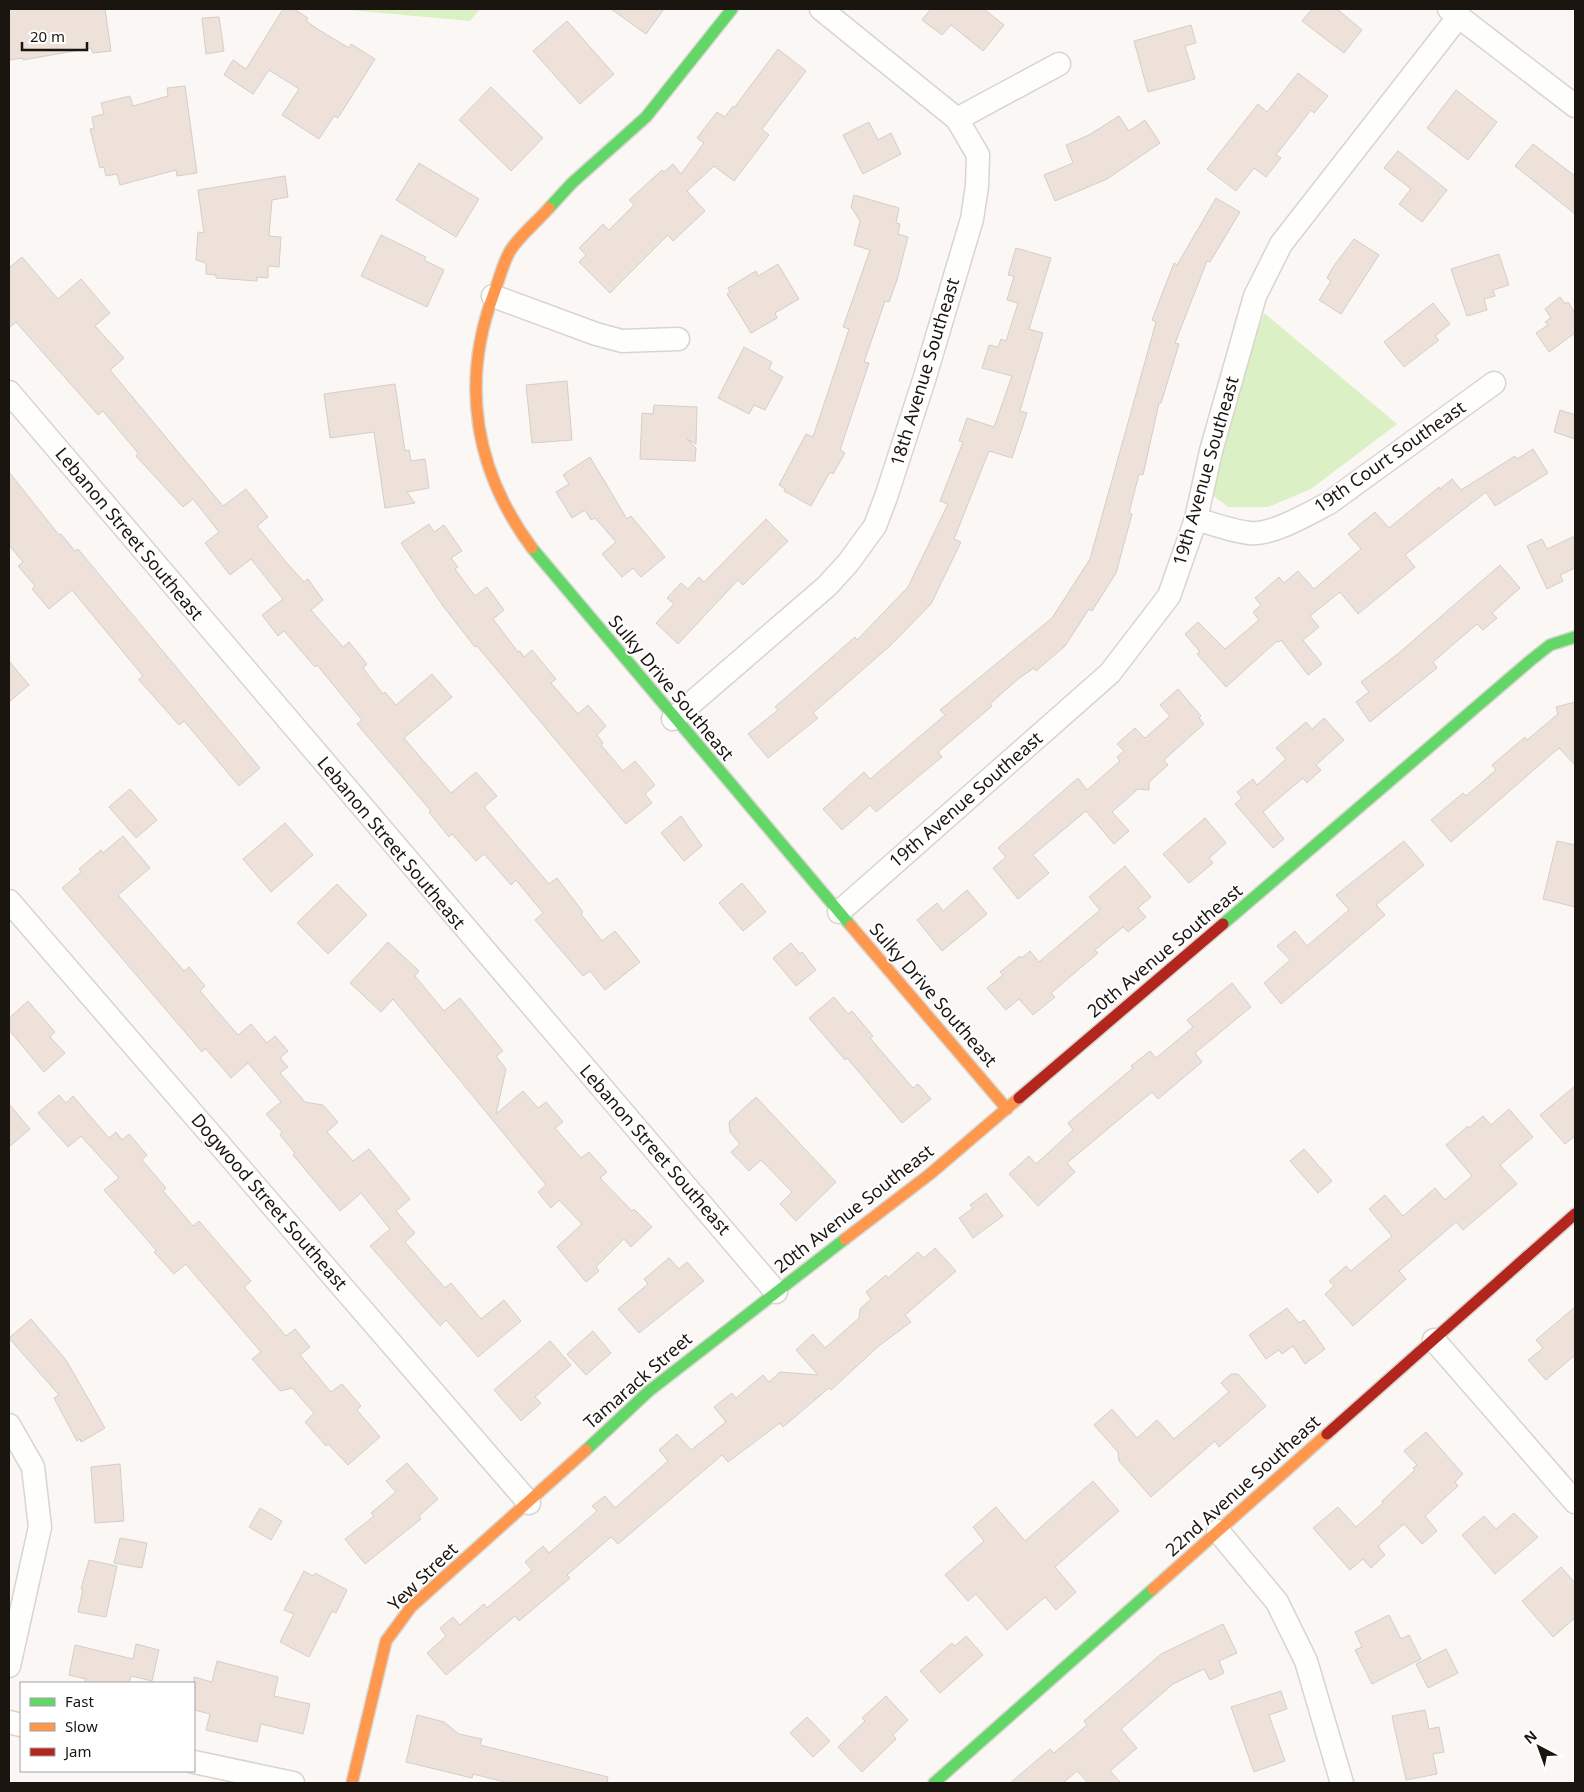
<svg xmlns="http://www.w3.org/2000/svg" width="1584" height="1792" font-family="'Noto Sans',sans-serif">
	<style>
		.green { fill: #dbf0c4 }
		.building { fill: #ede1da; stroke: #d4ceca }
		.lines { fill: none; stroke-linecap: round; stroke-linejoin: round }
		.street-casing { stroke: #d8d4ce; stroke-width: 25 }
		.fast-casing { stroke: #d8d4ce; stroke-width: 14 }
		.slow-casing { stroke: #d8d4ce; stroke-width: 14 }
		.jam-casing { stroke: #d8d4ce; stroke-width: 14 }
		.street { stroke: #fefefd; stroke-width: 22 }
		.fast { stroke: #63d668; stroke-width: 11 }
		.slow { stroke: #ff974d; stroke-width: 11 }
		.jam { stroke: #b3261e; stroke-width: 11 }
		.labels { text-anchor: middle; stroke-width: 4; stroke-linejoin: round; paint-order: stroke }
		.street-label { font-size: 18px; fill: #1a150f; stroke: #fff }
	</style>
	<rect width="100%" height="100%" fill="#faf7f4"/>
	<g class="green">
		<polygon points="338,9 480,9 470,21"/>
		<polygon points="1264,313 1397,424 1311,489 1268,507 1228,507 1210,493 1216,448"/>
	</g>
	<g class="building">
		<polygon points="9,9 105,9 111,51 93,53 91,48 23,60 23,58 9,60"/>
		<polygon points="283,9 294,9 308,18 306,21 319,30 349,48 351,44 375,59 338,118 334,116 319,139 282,115 299,89 269,70 253,94 224,75 233,60 246,69"/>
		<polygon points="611,9 664,9 646,34"/>
		<polygon points="931,9 984,9 1004,25 983,51 951,25 942,35 922,20"/>
		<polygon points="1312,9 1337,9 1362,30 1344,53 1302,21"/>
		<polygon points="219,17 224,51 206,54 202,18"/>
		<polygon points="567,21 614,74 580,104 533,51"/>
		<polygon points="1191,25 1196,43 1185,46 1195,79 1148,92 1134,41"/>
		<polygon points="778,49 806,71 762,129 769,135 734,181 714,166 687,191 705,211 673,241 668,235 610,293 579,262 586,255 579,248 603,224 609,230 634,205 629,200 662,170 664,172 673,164 681,174 704,143 697,138 717,112 725,117 733,106 734,108"/>
		<polygon points="1298,73 1328,96 1314,113 1311,110 1276,155 1281,158 1266,177 1254,168 1236,191 1207,169 1258,104 1267,112"/>
		<polygon points="185,86 197,173 177,176 176,170 120,185 117,174 106,176 104,167 100,168 90,129 94,128 92,117 104,114 101,103 130,96 133,106 168,96 167,88"/>
		<polygon points="491,87 543,138 511,171 459,120"/>
		<polygon points="1456,90 1497,122 1468,160 1427,128"/>
		<polygon points="1119,116 1129,131 1145,120 1160,143 1107,179 1055,201 1044,175 1073,163 1066,145 1089,135"/>
		<polygon points="869,122 878,140 891,133 901,154 863,174 843,135"/>
		<polygon points="1533,144 1575,176 1575,214 1515,166"/>
		<polygon points="1398,151 1447,190 1422,222 1399,204 1411,189 1384,168"/>
		<polygon points="419,163 479,199 456,237 396,200"/>
		<polygon points="285,176 288,197 272,200 269,236 281,237 279,267 268,266 268,278 257,277 257,281 216,278 216,275 206,274 206,263 196,260 198,232 204,233 198,190"/>
		<polygon points="854,195 899,208 896,223 900,224 898,234 908,237 897,280 889,302 885,301 864,362 869,363 840,450 845,453 833,474 830,472 811,506 784,491 785,489 779,485 806,434 813,437 849,329 843,327 870,250 854,245 860,221 851,207"/>
		<polygon points="1216,198 1240,212 1210,262 1207,261 1175,343 1179,344 1161,403 1159,403 1143,475 1139,474 1129,513 1132,514 1116,573 1092,611 1089,609 1065,646 1036,671 1034,668 1018,679 990,704 992,706 938,752 942,757 913,781 876,812 870,805 842,830 823,809 864,772 870,779 945,715 940,710 1052,618 1090,559 1156,322 1152,320 1174,263 1177,265"/>
		<polygon points="381,235 426,257 424,260 444,270 427,307 361,276"/>
		<polygon points="1354,239 1379,255 1341,314 1319,300 1331,281 1327,278 1333,267"/>
		<polygon points="1016,248 1051,258 1029,329 1043,333 1020,411 1027,413 1012,458 989,451 954,539 961,542 931,604 891,645 813,713 818,718 768,758 748,734 778,710 775,707 806,680 855,637 857,640 908,587 948,504 940,501 963,442 959,441 967,418 994,427 1012,376 982,368 989,345 998,347 1001,339 1006,341 1018,303 1007,300 1014,276 1008,275"/>
		<polygon points="1499,254 1509,285 1493,290 1495,296 1484,299 1487,310 1467,316 1451,269"/>
		<polygon points="22,257 58,299 81,279 110,313 95,326 124,358 110,370 223,506 246,489 268,517 257,526 286,562 304,582 308,579 323,600 311,610 343,647 349,642 367,664 363,668 383,694 385,692 396,705 432,674 452,697 404,738 451,793 476,772 497,796 484,807 549,884 557,878 583,912 581,914 602,941 615,931 640,962 605,990 590,971 583,976 535,920 543,913 516,880 511,885 484,854 476,861 452,834 449,837 429,812 431,811 357,724 362,720 317,665 315,667 284,631 278,636 262,615 283,599 251,559 230,575 205,543 219,532 193,499 183,507 136,456 138,453 103,411 98,415 16,322 9,328 9,268"/>
		<polygon points="778,264 799,299 775,313 777,318 751,333 727,294 730,292 728,288 756,271 758,276"/>
		<polygon points="1560,297 1565,304 1568,302 1575,313 1575,333 1549,352 1536,333 1548,325 1545,322 1551,318 1545,309"/>
		<polygon points="1433,303 1450,324 1435,336 1439,340 1404,367 1384,342"/>
		<polygon points="744,347 772,362 769,369 783,377 765,410 754,405 749,414 718,398"/>
		<polygon points="567,381 572,440 532,443 526,385"/>
		<polygon points="395,384 405,451 409,450 411,461 425,459 429,488 407,492 415,503 385,508 374,432 330,438 324,394"/>
		<polygon points="654,405 697,407 696,444 687,439 696,448 695,461 640,459 642,413 653,414"/>
		<polygon points="1560,410 1575,415 1575,439 1554,432"/>
		<polygon points="1533,449 1548,473 1495,506 1486,492 1405,555 1415,567 1358,614 1340,592 1310,616 1319,627 1303,640 1322,664 1308,675 1281,640 1279,642 1277,641 1226,687 1197,654 1200,652 1185,634 1198,622 1225,649 1259,620 1253,612 1261,605 1255,598 1279,577 1284,583 1298,571 1314,589 1361,549 1348,534 1375,512 1389,528 1439,487 1440,489 1452,479 1461,490 1515,456 1517,459"/>
		<polygon points="590,457 627,519 631,516 665,557 641,577 633,568 622,577 602,554 616,542 595,518 591,520 585,510 572,518 556,492 569,484 563,475 567,472"/>
		<polygon points="9,472 59,535 61,534 75,551 78,549 260,768 239,786 184,721 179,725 140,681 139,679 143,676 72,590 49,609 32,589 35,586 18,566 23,562 9,545"/>
		<polygon points="766,519 788,541 743,585 738,580 678,644 656,623 674,604 667,598 681,583 688,589 699,577 704,582"/>
		<polygon points="429,524 434,532 444,525 462,551 451,558 458,567 455,569 475,596 487,587 504,610 493,619 518,652 520,651 524,657 532,650 556,679 551,683 578,714 588,705 606,726 597,735 603,743 601,745 623,771 635,761 655,785 645,794 652,803 626,824 477,646 475,647 443,606 401,543"/>
		<polygon points="1575,536 1575,568 1560,575 1563,581 1547,589 1527,546 1542,539 1547,549"/>
		<polygon points="1500,565 1520,588 1492,613 1497,618 1483,630 1477,624 1433,662 1437,668 1370,722 1356,702 1369,692 1361,682 1399,653"/>
		<polygon points="9,661 29,685 9,702"/>
		<polygon points="1178,689 1201,716 1199,718 1204,724 1164,760 1168,765 1149,782 1149,790 1138,789 1112,812 1129,831 1114,844 1086,811 1033,855 1049,873 1018,899 993,868 1006,857 998,848 1078,778 1087,790 1120,761 1117,757 1124,751 1117,744 1135,728 1145,738 1170,716 1160,705"/>
		<polygon points="1575,702 1575,765 1559,748 1451,842 1431,820 1463,793 1466,796 1496,770 1492,765 1525,737 1527,740 1558,714 1556,707"/>
		<polygon points="1324,718 1344,740 1316,765 1321,770 1307,783 1303,778 1263,812 1284,839 1273,848 1235,804 1242,798 1237,792 1253,779 1257,785 1286,759 1276,748 1306,722 1312,729"/>
		<polygon points="130,789 157,820 136,838 109,807"/>
		<polygon points="681,816 702,846 684,861 661,833"/>
		<polygon points="1205,818 1226,843 1209,858 1213,863 1189,883 1163,854"/>
		<polygon points="285,823 313,855 271,892 243,859"/>
		<polygon points="123,836 150,868 118,895 184,971 189,967 205,986 200,991 238,1035 251,1024 267,1043 275,1036 288,1051 280,1058 288,1067 280,1073 305,1102 323,1105 338,1122 327,1132 353,1161 369,1149 410,1199 396,1211 415,1233 405,1242 445,1288 451,1283 481,1319 504,1300 521,1321 478,1357 446,1320 440,1326 370,1246 390,1229 361,1193 340,1211 293,1155 295,1153 280,1135 282,1132 266,1114 281,1102 248,1063 231,1078 205,1048 202,1052 62,888 81,872 79,869 101,850 103,853"/>
		<polygon points="1404,841 1424,865 1376,905 1385,915 1281,1004 1264,983 1290,960 1277,946 1295,931 1307,946 1349,910 1336,895"/>
		<polygon points="1557,841 1575,845 1575,907 1543,899"/>
		<polygon points="1125,866 1151,897 1138,908 1146,917 1128,932 1123,927 1095,950 1098,953 1051,993 1055,997 1033,1015 1019,999 1006,1010 987,988 1003,975 1000,972 1020,956 1022,958 1030,951 1039,962 1100,910 1089,897"/>
		<polygon points="742,883 766,912 743,931 719,903"/>
		<polygon points="337,884 367,915 328,954 297,923"/>
		<polygon points="967,890 987,914 942,951 917,920 937,903 943,911"/>
		<polygon points="388,942 419,971 415,976 444,1011 460,998 503,1051 496,1056 506,1069 496,1114 523,1091 538,1108 546,1102 563,1122 555,1128 581,1158 589,1152 607,1172 600,1178 632,1211 634,1209 652,1227 631,1247 624,1239 596,1267 599,1271 586,1282 557,1247 582,1224 559,1200 551,1208 538,1192 546,1185 393,999 381,1012 350,983"/>
		<polygon points="791,943 800,954 802,952 816,970 796,986 773,958"/>
		<polygon points="1232,983 1251,1007 1195,1053 1202,1062 1158,1099 1152,1092 1067,1163 1075,1172 1038,1206 1009,1174 1029,1156 1036,1164 1073,1130 1068,1123 1133,1068 1131,1066 1150,1051 1156,1058 1193,1027 1187,1020"/>
		<polygon points="834,997 848,1014 852,1011 873,1036 870,1038 913,1088 918,1084 931,1099 902,1123 847,1058 845,1060 809,1018"/>
		<polygon points="28,1001 55,1032 50,1037 65,1053 44,1072 9,1030 9,1018"/>
		<polygon points="1575,1086 1575,1136 1565,1144 1540,1115"/>
		<polygon points="59,1095 66,1103 73,1096 109,1138 116,1132 122,1140 129,1134 147,1155 142,1160 166,1188 163,1191 193,1226 199,1221 251,1281 244,1287 286,1336 295,1329 310,1347 300,1355 331,1392 342,1384 361,1406 357,1410 380,1437 348,1465 328,1444 326,1446 305,1422 314,1413 292,1388 280,1391 252,1359 261,1352 189,1268 186,1264 174,1274 154,1252 156,1250 104,1190 119,1178 81,1136 68,1147 38,1113"/>
		<polygon points="756,1097 836,1182 796,1221 780,1204 792,1192 761,1160 749,1171 731,1152 740,1144 730,1132 729,1122"/>
		<polygon points="9,1104 30,1129 9,1147"/>
		<polygon points="1509,1109 1533,1137 1500,1165 1517,1184 1463,1230 1456,1222 1399,1271 1406,1279 1353,1326 1325,1294 1334,1286 1329,1281 1346,1266 1351,1271 1392,1236 1369,1209 1385,1195 1403,1216 1435,1188 1445,1200 1472,1176 1446,1145 1468,1126 1469,1128 1483,1116 1491,1125"/>
		<polygon points="1304,1149 1332,1181 1318,1193 1290,1161"/>
		<polygon points="986,1193 1003,1216 973,1238 959,1218 973,1208 970,1205"/>
		<polygon points="935,1248 956,1271 905,1315 911,1322 880,1345 831,1390 829,1388 783,1427 780,1423 728,1462 722,1455 618,1544 611,1537 567,1575 570,1578 519,1621 515,1616 446,1675 427,1653 446,1636 440,1628 453,1617 460,1625 484,1604 487,1608 532,1570 525,1562 543,1546 549,1553 597,1511 592,1506 605,1496 615,1508 668,1461 659,1450 677,1434 691,1450 726,1422 714,1407 732,1393 736,1398 763,1375 769,1382 780,1372 818,1375 796,1350 813,1334 825,1348 859,1318 860,1309 871,1299 866,1292 886,1275 888,1278 918,1252 924,1258"/>
		<polygon points="669,1258 679,1269 687,1262 704,1281 639,1333 618,1309 648,1284 644,1279"/>
		<polygon points="1575,1307 1575,1355 1546,1380 1528,1360 1543,1348 1536,1340"/>
		<polygon points="1287,1308 1299,1323 1304,1320 1325,1349 1305,1364 1293,1346 1282,1354 1279,1350 1266,1359 1249,1335"/>
		<polygon points="31,1319 66,1360 105,1428 81,1442 80,1439 77,1441 54,1398 59,1395 9,1338"/>
		<polygon points="593,1331 611,1353 586,1375 567,1354"/>
		<polygon points="550,1341 571,1365 535,1397 541,1403 521,1421 494,1390"/>
		<polygon points="1231,1374 1238,1374 1266,1406 1219,1447 1215,1441 1151,1497 1119,1461 1118,1452 1094,1425 1112,1409 1137,1438 1157,1420 1174,1439 1229,1392 1221,1383"/>
		<polygon points="1426,1432 1463,1474 1455,1482 1458,1486 1425,1516 1437,1531 1422,1544 1404,1524 1378,1546 1385,1555 1371,1568 1363,1559 1350,1570 1313,1528 1338,1507 1356,1527 1383,1503 1382,1501 1415,1470 1413,1468 1417,1465 1404,1451"/>
		<polygon points="407,1463 438,1499 419,1516 421,1519 365,1564 345,1539 374,1516 371,1513 396,1492 386,1481"/>
		<polygon points="120,1464 124,1521 95,1523 91,1467"/>
		<polygon points="1093,1481 1119,1511 1055,1567 1076,1592 1056,1610 1045,1597 1007,1630 976,1594 968,1601 945,1575 984,1541 973,1527 996,1507 1025,1541"/>
		<polygon points="260,1508 282,1521 271,1540 249,1527"/>
		<polygon points="1514,1513 1538,1537 1495,1574 1462,1535 1484,1516 1496,1529"/>
		<polygon points="120,1538 147,1543 142,1568 114,1563"/>
		<polygon points="89,1560 117,1566 106,1617 78,1612 83,1589 81,1589"/>
		<polygon points="1561,1567 1575,1583 1575,1618 1553,1637 1522,1601"/>
		<polygon points="304,1571 313,1576 315,1573 347,1590 336,1613 332,1611 309,1657 280,1642 294,1614 284,1610"/>
		<polygon points="1389,1615 1401,1639 1409,1635 1421,1659 1372,1684 1355,1650 1362,1647 1355,1632"/>
		<polygon points="1223,1624 1237,1653 1219,1661 1224,1673 1210,1680 1204,1669 1173,1684 1121,1729 1137,1748 1110,1771 1121,1783 1088,1783 1077,1771 1063,1783 1010,1783 1050,1749 1054,1753 1087,1725 1084,1721 1161,1654"/>
		<polygon points="966,1636 983,1655 940,1693 920,1671 952,1643 955,1646"/>
		<polygon points="136,1644 159,1650 152,1681 131,1676 129,1683 85,1683 86,1679 69,1675 75,1645 133,1659"/>
		<polygon points="1446,1649 1458,1673 1428,1688 1416,1664"/>
		<polygon points="217,1661 278,1677 274,1696 310,1704 303,1734 261,1724 257,1742 206,1730 210,1714 194,1710 194,1677 212,1682"/>
		<polygon points="1281,1691 1287,1709 1269,1715 1285,1761 1254,1772 1231,1707"/>
		<polygon points="886,1696 908,1720 893,1735 896,1739 862,1772 838,1747 865,1721 862,1718"/>
		<polygon points="1425,1710 1429,1729 1439,1727 1444,1752 1433,1754 1437,1774 1406,1780 1392,1716"/>
		<polygon points="417,1715 444,1722 459,1734 482,1739 480,1745 608,1777 607,1783 509,1783 473,1774 472,1778 406,1762"/>
		<polygon points="807,1717 830,1741 813,1757 790,1733"/>
	</g>
	<g class="lines">
		<g class="street-casing">
			<g id="street">
				<polyline points="1449,9 1575,106"/>
				<polyline points="957,119 1059,64"/>
				<polyline points="493,296 596,334 622,341 678,339"/>
				<polyline points="9,392 776,1292"/>
				<path d="M1196,519C1213,524 1232,531 1249,533C1271,536 1310,513 1329,503L1494,383"/>
				<polyline points="673,719 827,586 848,563 875,526 886,497 924,380 972,219 977,186 978,155 957,119 821,9"/>
				<polyline points="9,901 529,1503"/>
				<polyline points="839,912 1110,673 1169,596 1196,519 1211,451 1255,296 1281,244 1459,16"/>
				<polyline points="1434,1340 1575,1502"/>
				<polyline points="9,1425 33,1467 40,1527 9,1666"/>
				<polyline points="1218,1531 1277,1602 1306,1661 1342,1783"/>
				<polyline points="9,1722 21,1725"/>
				<polyline points="194,1762 293,1783"/>
			</g>
		</g>
		<g class="fast-casing">
			<g id="fast">
				<polyline points="549,208 572,183 646,117 732,9"/>
				<polyline points="532,548 851,926"/>
				<polyline points="1223,924 1531,660 1550,645 1575,637"/>
				<polyline points="586,1450 649,1391 845,1239"/>
				<polyline points="934,1783 1153,1589"/>
			</g>
		</g>
		<g class="slow-casing">
			<g id="slow">
				<path d="M532,548C475,471 460,384 494,293C499,280 503,263 510,251C520,235 537,222 549,208"/>
				<polyline points="851,926 1007,1109"/>
				<polyline points="845,1239 930,1174 1019,1098"/>
				<polyline points="1153,1589 1327,1434"/>
				<polyline points="352,1783 386,1641 411,1607 586,1450"/>
			</g>
		</g>
		<g class="jam-casing">
			<g id="jam">
				<polyline points="1019,1098 1223,924"/>
				<polyline points="1327,1434 1575,1214"/>
			</g>
		</g>
		<use href="#street" class="street"/>
		<use href="#fast" class="fast"/>
		<use href="#slow" class="slow"/>
		<use href="#jam" class="jam"/>
	</g>
	<g class="labels">
		<g class="street-label">
			<text transform="translate(925 372) rotate(-73)" y="6">18th Avenue Southeast</text>
			<text transform="translate(1390 457) rotate(-35)" y="6">19th Court Southeast</text>
			<text transform="translate(1206 471) rotate(-74)" y="6">19th Avenue Southeast</text>
			<text transform="translate(129 534) rotate(50)" y="6">Lebanon Street Southeast</text>
			<text transform="translate(671 688) rotate(50)" y="6">Sulky Drive Southeast</text>
			<text transform="translate(966 800) rotate(-41)" y="6">19th Avenue Southeast</text>
			<text transform="translate(391 843) rotate(50)" y="6">Lebanon Street Southeast</text>
			<text transform="translate(1165 951) rotate(-40)" y="6">20th Avenue Southeast</text>
			<text transform="translate(933 995) rotate(49)" y="6">Sulky Drive Southeast</text>
			<text transform="translate(655 1150) rotate(49)" y="6">Lebanon Street Southeast</text>
			<text transform="translate(269 1202) rotate(49)" y="6">Dogwood Street Southeast</text>
			<text transform="translate(854 1209) rotate(-38)" y="6">20th Avenue Southeast</text>
			<text transform="translate(638 1381) rotate(-41)" y="6">Tamarack Street</text>
			<text transform="translate(1243 1486) rotate(-42)" y="6">22nd Avenue Southeast</text>
			<text transform="translate(423 1577) rotate(-44)" y="6">Yew Street</text>
		</g>
	</g>
	<rect width="1584" height="1792" fill="none" stroke="#1a150f" stroke-width="20"/>
	<rect x="20" y="1682" width="175" height="90" fill="#ffffff" stroke="#a3a19f"/>
	<rect x="30" y="1698" width="25" height="8" fill="#63d668" stroke="#a3a19f"/>
	<text x="65" y="1707" font-size="15" fill="#1a150f">Fast</text>
	<rect x="30" y="1723" width="25" height="8" fill="#ff974d" stroke="#a3a19f"/>
	<text x="65" y="1732" font-size="15" fill="#1a150f">Slow</text>
	<rect x="30" y="1748" width="25" height="8" fill="#b3261e" stroke="#a3a19f"/>
	<text x="65" y="1757" font-size="15" fill="#1a150f">Jam</text>
	<g transform="translate(1539 1747) rotate(319)" stroke="#ffffff" stroke-width="4" paint-order="stroke">
	<path d="M0-4L9 19L0 12L-9 19Z" fill="#1a150f"/>
	<text y="-8" font-size="14" font-weight="bold" text-anchor="middle" fill="#1a150f">N</text>
	</g>
	<path d="M22 42v8h65v-8" fill="none" stroke="#1a150f" stroke-width="2.5"/>
	<text x="30" y="42" font-size="15" fill="#1a150f" stroke="#ffffff" stroke-width="4" paint-order="stroke">20 m</text>
</svg>
